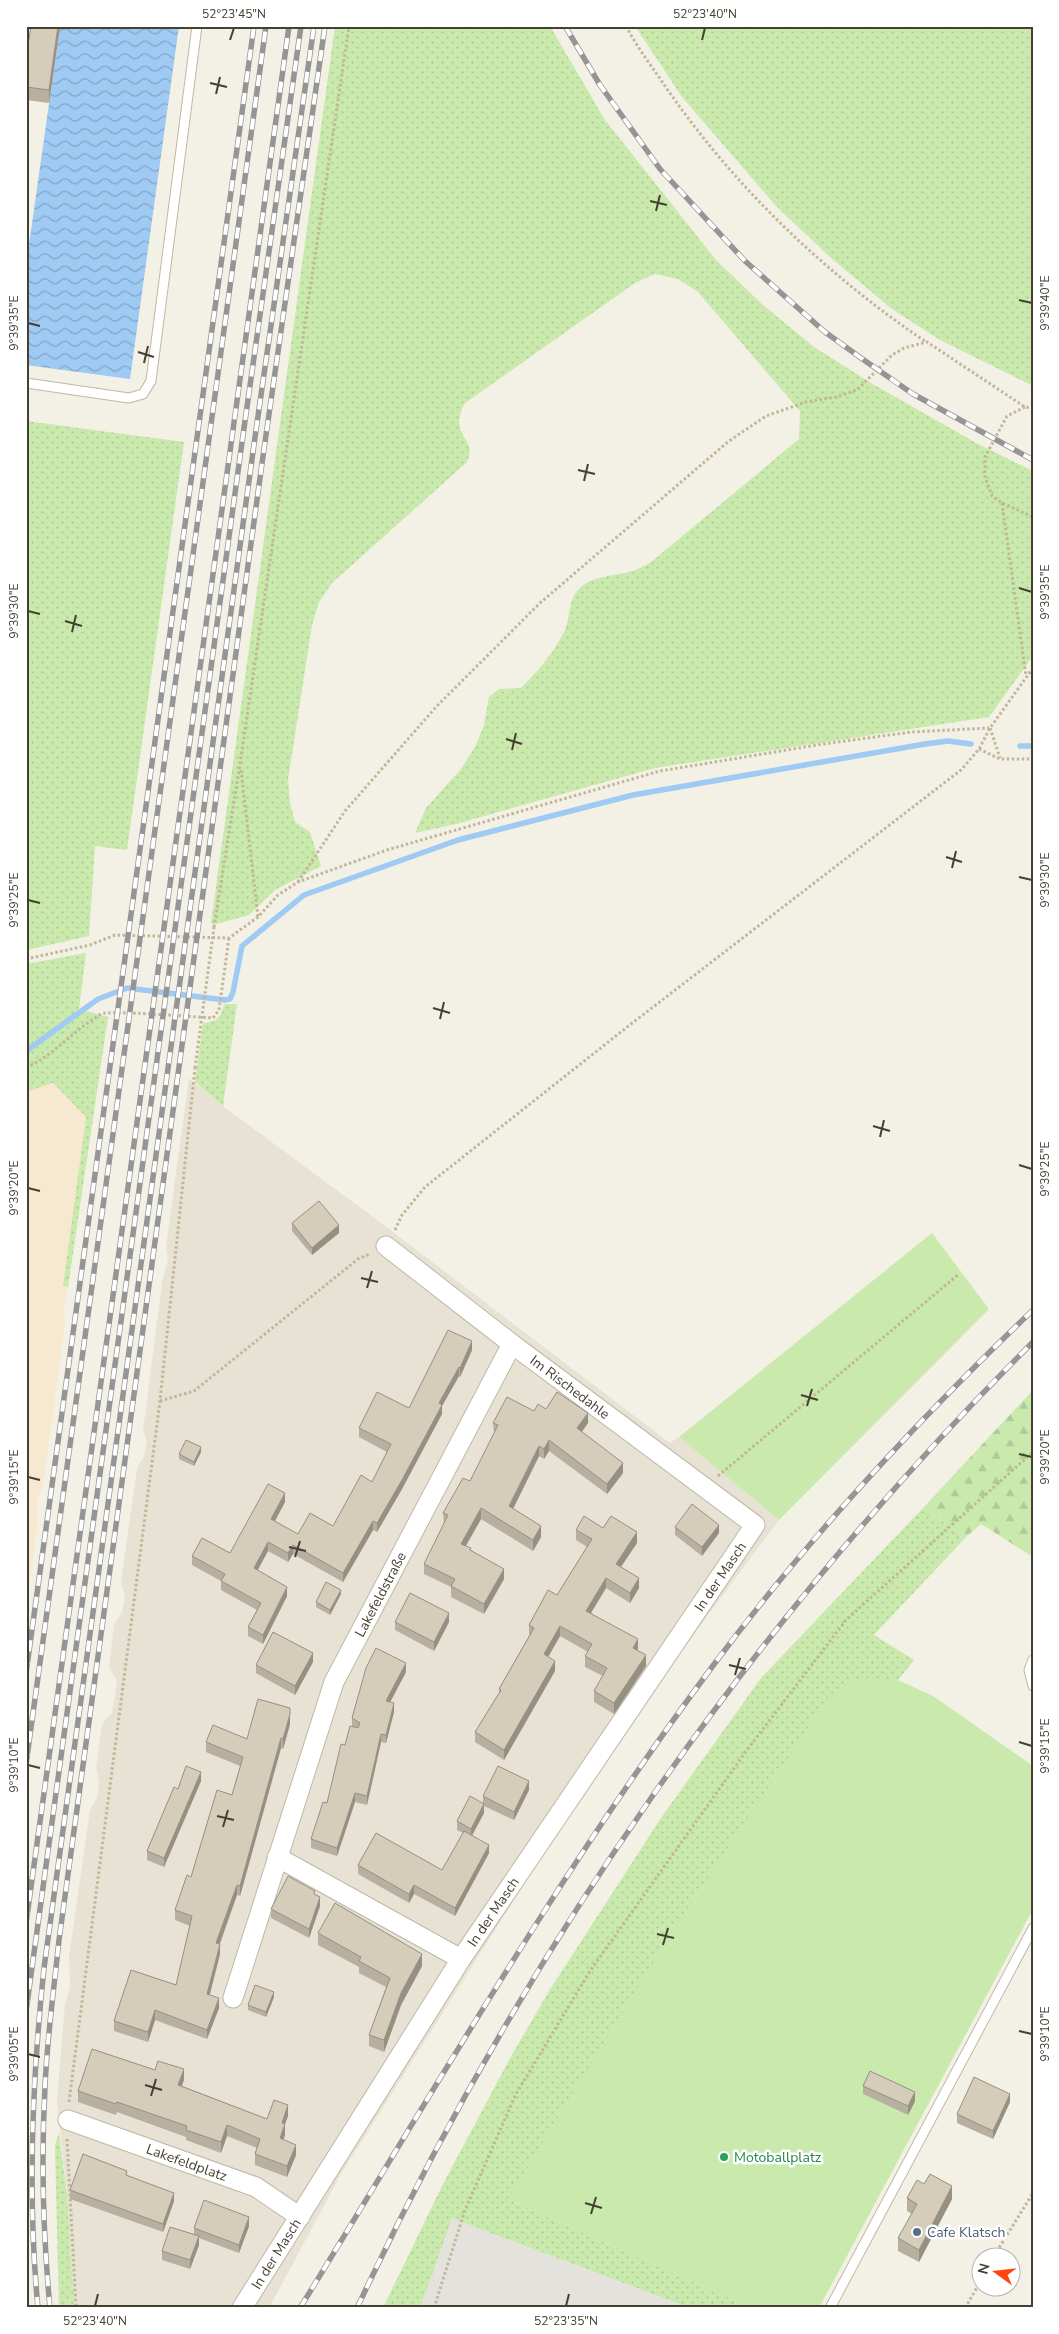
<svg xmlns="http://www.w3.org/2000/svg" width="1059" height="2334" font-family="'Nunito Sans',sans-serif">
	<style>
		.residential { fill: #e7e2d3 }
		.commercial { fill: #f6e9cf }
		.grass { fill: url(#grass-dots) }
		.forest { fill: url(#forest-firs) }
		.garden { fill: #c9eaac }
		.parking { fill: #e4e2dd }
		.water { fill: url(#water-waves) }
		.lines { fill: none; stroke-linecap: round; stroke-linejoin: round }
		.stream { stroke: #9ecaf3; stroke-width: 5.5 }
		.service-casing { stroke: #bfb8a7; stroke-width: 11 }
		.minor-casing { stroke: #bfb8a7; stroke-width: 21 }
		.path { stroke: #c1b698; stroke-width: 3; stroke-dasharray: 2.5 2.5; stroke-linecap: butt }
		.service { stroke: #fff; stroke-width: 9 }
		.minor { stroke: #fff; stroke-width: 19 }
		.rail-casing { stroke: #959595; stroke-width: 5.5 }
		.rail { stroke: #fff; stroke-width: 4; stroke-dasharray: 11; stroke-linecap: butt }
		.path-bridge { stroke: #c1b698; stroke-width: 3; stroke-dasharray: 2.5 2.5; stroke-linecap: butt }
		.wall { fill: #b7b0a0 }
		.shaded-wall { fill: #959082 }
		.building { fill: #d5cdba; stroke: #959082 }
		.ticks { fill: none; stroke: #464034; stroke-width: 2 }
		.leisure-dot { fill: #2e9e5b; stroke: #fff; stroke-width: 2 }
		.service-dot { fill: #5c6f8a; stroke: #fff; stroke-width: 2 }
		.labels { text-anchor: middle; stroke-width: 5; stroke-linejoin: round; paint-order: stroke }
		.street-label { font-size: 14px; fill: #464034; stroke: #fff }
		.leisure-label { font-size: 14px; fill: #27864d; stroke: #fff; text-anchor: start }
		.service-label { font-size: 14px; fill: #4e5e75; stroke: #fff; text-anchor: start }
		.neatline { fill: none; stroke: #464034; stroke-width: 2 }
		.ticks-label { font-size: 12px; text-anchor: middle; fill: #464034 }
	</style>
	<defs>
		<pattern id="grass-dots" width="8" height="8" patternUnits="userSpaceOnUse" patternTransform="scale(1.25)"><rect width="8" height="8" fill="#c9eaac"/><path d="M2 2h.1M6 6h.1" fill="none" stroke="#aeca95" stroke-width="1.8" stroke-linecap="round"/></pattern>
		<pattern id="forest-firs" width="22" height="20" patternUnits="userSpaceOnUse" patternTransform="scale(1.25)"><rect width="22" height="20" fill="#c9eaac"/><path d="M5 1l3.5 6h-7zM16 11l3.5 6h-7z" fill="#aeca95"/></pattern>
		<pattern id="water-waves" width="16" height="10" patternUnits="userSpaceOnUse" patternTransform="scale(1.25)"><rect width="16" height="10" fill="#9ecaf3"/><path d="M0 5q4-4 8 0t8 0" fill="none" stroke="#83a5c6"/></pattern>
	</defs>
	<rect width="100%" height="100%" fill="#f3f0e5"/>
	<polygon class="residential" points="189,1078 223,1106 377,1220 670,1443 679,1437 779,1520 666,1671 543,1854 341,2174 269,2308 74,2308 67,2196 57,2101 65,2004 70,1987 69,1956 90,1810 97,1798 99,1783 96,1767 102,1724 112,1713 117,1681 109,1667 114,1624 122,1612 125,1597 121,1582 137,1468 144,1456 147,1441 143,1431 162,1283 168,1259 166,1247"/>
	<polygon class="commercial" points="53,1083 86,1116 63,1286 68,1287 64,1308 65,1323 43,1485 38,1497 37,1528 26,1605 26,1092"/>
	<g class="grass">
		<path d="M335,26H550L605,120L716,260L763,305L814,347L871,383L978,444L1033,471V656L989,717L655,768L456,824L415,833L426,808L461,769L475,747L484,725L489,697L499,689L521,688C536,673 552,655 562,636C572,621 566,599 581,587C594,576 613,576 629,572C636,571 643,566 650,563L799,439L800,411L698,292L678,279L655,274L635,283L465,403C446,438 481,438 466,463L332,583L319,602L312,625L288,780L290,803L295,822L310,832L321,866L275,890L249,915L216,924L211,923Z"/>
		<polygon points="635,26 1033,26 1033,386 940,340 892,309 831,258 776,206 682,97"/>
		<polygon points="26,421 184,442 127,850 95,846 89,936 26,950"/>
		<polygon points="86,953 79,1009 108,1017 68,1287 63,1286 86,1117 53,1083 26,1092 26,964"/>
		<path d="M224,1004H237L223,1106L195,1082L203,1023C217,1022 221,1018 224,1004Z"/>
		<polygon points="923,1508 966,1537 874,1635 914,1660 898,1680 854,1679 508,2199 752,2308 690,2308 453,2219 420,2308 383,2308 442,2186 509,2060 549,1991 661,1818 761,1678"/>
		<polygon points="59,2132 67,2196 74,2308 59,2308 55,2147"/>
	</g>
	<polygon class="forest" points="1033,1390 1033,1557 981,1524 966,1537 923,1508"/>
	<g class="garden">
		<polygon points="932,1233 989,1309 779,1520 679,1437"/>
		<polygon points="875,1678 898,1680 933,1696 1033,1766 1033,1909 819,2308 752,2308 508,2199 673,1930 830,1695 854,1679"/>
	</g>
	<polygon class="parking" points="452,2218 493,2234 690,2308 420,2308"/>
	<polygon class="water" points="60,26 179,26 130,379 26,365 26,266"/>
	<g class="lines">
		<g class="stream">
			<polyline points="1020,746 1033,746"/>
			<polyline points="26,1051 98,999 127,988 225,1000 230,999 233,992 242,946 304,895 458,840 633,795 925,744 948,741 971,744"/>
		</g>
		<g class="service-casing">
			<g id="service">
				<polyline points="26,383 129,398 143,394 151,381 197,26"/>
				<polyline points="1033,1660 1029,1670 1033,1686"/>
				<polyline points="830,2308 1033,1928"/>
			</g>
		</g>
		<g class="minor-casing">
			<g id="minor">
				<polyline points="277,1857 461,1959"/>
				<path id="s1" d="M233,1998L334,1682L512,1344"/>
				<path id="s2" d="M68,2120L256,2187L300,2217"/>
				<path id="s3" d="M242,2308L461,1959L755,1525L512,1344L386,1246"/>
			</g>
		</g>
		<g class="path">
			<path d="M626,26C636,45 649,63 661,80C730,183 824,273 926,342"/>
			<polyline points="1025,407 1007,416 985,457 985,477 992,496 1002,503 1033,517"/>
			<polyline points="1002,503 1026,676"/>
			<polyline points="990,728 1000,758"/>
			<polyline points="979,749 1000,759 1033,759"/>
			<polyline points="241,770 258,917"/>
			<polyline points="298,882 345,811 436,707 540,603 729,441 766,416 806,402 836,397 857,390 892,355 904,348 927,342 1025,407 1033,408"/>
			<polyline points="214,927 240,764 349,26"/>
			<polyline points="26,959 90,945 115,935 229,938 258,917 278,895 298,882 387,850 660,771 823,744 911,732 989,728"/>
			<path d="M26,1068C54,1055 74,1030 101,1014C108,1010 197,1017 213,1018L219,1010L229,938"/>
			<polyline points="395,1230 402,1215 425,1187 631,1024 961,770 979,749 990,728 1033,668"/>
			<polyline points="160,1401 194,1391 358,1259 370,1254"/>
			<polyline points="718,1476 959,1274"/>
			<polyline points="69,2102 160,1401 195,1068"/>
			<polyline points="67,2139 76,2308"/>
			<polyline points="994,2256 1033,2193"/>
			<polyline points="434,2308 465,2210 516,2094 590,1971 747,1750 846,1620 1033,1452"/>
			<polyline points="965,2308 982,2279"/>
		</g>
		<use href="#service" class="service"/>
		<use href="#minor" class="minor"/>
		<g class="rail-casing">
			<g id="rail">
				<polyline points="565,26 600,85 660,169 745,261 825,332 861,358 913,394 1033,460"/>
				<polyline points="26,1673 254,26"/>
				<polyline points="26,1764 266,26"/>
				<polyline points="26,1923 289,26"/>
				<polyline points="26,2011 244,428 301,26"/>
				<path d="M38,2308C27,2194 32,2081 44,1968L256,430L314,26"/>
				<path d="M50,2308C43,2234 41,2161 45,2087C47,2038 54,1989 59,1940L264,449L325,26"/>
				<path d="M300,2308C433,2092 560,1871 712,1667C807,1539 918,1420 1033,1310"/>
				<path d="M357,2308C524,1951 753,1621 1033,1342"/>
			</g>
		</g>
		<use href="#rail" class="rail"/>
		<polyline class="path-bridge" points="195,1068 214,927"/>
	</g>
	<g class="wall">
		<polygon points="60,26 49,103 26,100 26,57"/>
		<polygon points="292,1223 339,1233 312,1255 292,1231"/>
		<polygon points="472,1350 460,1377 459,1376 442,1406 442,1414 402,1489 377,1532 373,1530 343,1582 293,1554 288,1562 268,1551 257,1570 287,1596 263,1644 248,1636 248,1627 257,1610 221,1590 221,1581 192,1565 192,1556 230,1553 285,1502 275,1521 298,1534 333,1526 372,1482 387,1452 359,1437 359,1428 409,1408"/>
		<polygon points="546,1409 588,1423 582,1432 623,1473 607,1494 549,1451 544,1459 539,1456 513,1509 541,1537 533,1551 481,1519 466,1546 504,1579 484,1614 451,1597 451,1587 424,1574 424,1564 444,1524 443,1513 470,1481 494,1434 493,1423 534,1411"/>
		<polygon points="201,1452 194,1466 179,1459 179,1454"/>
		<polygon points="675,1527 719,1533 702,1556 675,1535"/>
		<polygon points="603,1528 637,1543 621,1567 639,1588 630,1603 606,1588 591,1613 638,1649 638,1651 646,1666 614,1714 594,1702 594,1691 603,1676 585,1667 585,1656 588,1652 560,1636 548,1657 555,1671 504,1760 475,1742 475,1732 499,1693 499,1689 529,1636 529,1625 557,1595 587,1547 576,1540 576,1530"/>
		<polygon points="341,1594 330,1615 316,1607 316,1602"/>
		<polygon points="395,1622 449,1622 434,1651 395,1630"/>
		<polygon points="313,1662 295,1695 256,1673 256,1665"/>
		<polygon points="406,1672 390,1702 394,1712 386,1743 381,1742 367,1805 355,1802 337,1856 311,1848 311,1839 327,1803 345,1745 352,1727 352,1718"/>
		<polygon points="290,1724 283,1749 281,1748 240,1896 237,1895 220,1944 220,1954 210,1995 219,2008 207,2039 155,2020 148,2042 114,2031 114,2021 176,1985 190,1926 175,1920 175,1910 232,1795 240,1766 206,1752 206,1742 247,1739"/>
		<polygon points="201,1781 164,1867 147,1860 147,1851 178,1789"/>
		<polygon points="529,1790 514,1820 484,1806 484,1813 472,1836 489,1853 455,1916 414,1894 409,1903 358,1874 358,1865 442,1870 463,1833 457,1830 457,1821 483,1803 483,1796"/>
		<polygon points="315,1895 320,1906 309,1938 271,1918 271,1909"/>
		<polygon points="318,1933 422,1966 401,2005 384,2052 369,2046 369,2035 386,1987 359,1973 359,1967 318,1945"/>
		<polygon points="274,1997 266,2017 248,2010 248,2005"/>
		<polygon points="184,2080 182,2086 267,2119 288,2116 285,2124 285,2135 283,2140 296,2155 287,2177 255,2165 255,2154 257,2148 227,2136 221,2153 186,2140 186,2137 117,2112 116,2115 78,2102 78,2091"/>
		<polygon points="863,2086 915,2101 908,2115 863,2094"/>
		<polygon points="1010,2102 993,2139 957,2123 957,2114"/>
		<polygon points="924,2184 952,2199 919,2262 898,2251 898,2238 912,2214 907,2211 907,2198"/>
		<polygon points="70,2190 174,2201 163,2232 70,2199"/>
		<polygon points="249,2226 239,2253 199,2238 199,2245 190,2269 162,2260 162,2251 194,2235 194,2228"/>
	</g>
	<g class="shaded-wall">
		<polygon points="58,26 60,26 49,103 49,90"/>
		<polygon points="339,1225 339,1233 312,1255 312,1248"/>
		<polygon points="472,1341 472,1350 460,1377 460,1368"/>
		<polygon points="459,1367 459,1376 442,1406 442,1414 402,1489 377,1532 377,1523 439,1403"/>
		<polygon points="588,1413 588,1423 577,1438 577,1428"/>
		<polygon points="549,1440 549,1451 544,1459 544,1449"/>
		<polygon points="539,1446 539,1456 509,1517 509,1506"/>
		<polygon points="201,1447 201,1452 194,1466 194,1462"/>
		<polygon points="623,1463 623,1473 607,1494 607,1484"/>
		<polygon points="285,1493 285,1502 271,1528 271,1519"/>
		<polygon points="481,1508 481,1519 461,1554 461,1544"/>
		<polygon points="373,1521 373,1530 343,1582 343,1573"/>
		<polygon points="719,1525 719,1533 702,1556 702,1547"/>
		<polygon points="541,1526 541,1537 533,1551 533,1540"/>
		<polygon points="637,1532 637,1543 616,1574 616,1564"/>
		<polygon points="268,1542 268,1551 254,1577 254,1568"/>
		<polygon points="293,1545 293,1554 288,1562 288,1553"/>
		<polygon points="504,1569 504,1579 484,1614 484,1604"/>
		<polygon points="606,1578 606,1588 586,1621 586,1611"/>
		<polygon points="639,1578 639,1588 630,1603 630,1593"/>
		<polygon points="287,1587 287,1596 263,1644 263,1635"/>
		<polygon points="341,1590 341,1594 330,1615 330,1610"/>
		<polygon points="449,1613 449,1622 434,1651 434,1642"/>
		<polygon points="560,1626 560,1636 544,1664 544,1654"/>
		<polygon points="638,1639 638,1649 633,1659 633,1648"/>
		<polygon points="313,1653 313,1662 295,1695 295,1686"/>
		<polygon points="646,1655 646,1666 614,1714 614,1703"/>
		<polygon points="555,1661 555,1671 504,1760 504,1750"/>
		<polygon points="406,1663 406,1672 386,1710 386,1701"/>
		<polygon points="394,1703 394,1712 386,1743 386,1735"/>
		<polygon points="290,1714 290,1724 283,1749 283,1739"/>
		<polygon points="381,1734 381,1742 367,1805 367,1796"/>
		<polygon points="281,1738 281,1748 240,1896 240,1886"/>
		<polygon points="201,1772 201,1781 164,1867 164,1858"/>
		<polygon points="529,1781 529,1790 514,1820 514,1812"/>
		<polygon points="355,1793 355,1802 337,1856 337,1848"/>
		<polygon points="484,1804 484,1813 471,1837 471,1829"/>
		<polygon points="489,1845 489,1853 455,1916 455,1908"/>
		<polygon points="237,1885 237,1895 216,1953 216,1943"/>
		<polygon points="414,1885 414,1894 409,1903 409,1894"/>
		<polygon points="320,1897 320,1906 309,1938 309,1929"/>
		<polygon points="220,1944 220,1954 207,2004 207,1994"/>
		<polygon points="422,1954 422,1966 401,2005 384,2052 384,2040 401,1993"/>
		<polygon points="274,1992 274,1997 266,2017 266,2012"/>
		<polygon points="219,1998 219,2008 207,2039 207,2030"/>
		<polygon points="155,2010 155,2020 148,2042 148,2032"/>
		<polygon points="184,2069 184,2080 178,2095 178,2085"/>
		<polygon points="915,2092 915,2101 908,2115 908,2106"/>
		<polygon points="1010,2094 1010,2102 993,2139 993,2131"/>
		<polygon points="288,2105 288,2116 285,2124 285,2135 280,2149 280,2138 282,2123"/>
		<polygon points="227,2125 227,2136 221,2153 221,2142"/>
		<polygon points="296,2145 296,2155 287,2177 287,2166"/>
		<polygon points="952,2186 952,2199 919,2262 919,2250"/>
		<polygon points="174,2193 174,2201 163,2232 163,2224"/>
		<polygon points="249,2217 249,2226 239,2253 239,2245"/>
		<polygon points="199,2236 199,2245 190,2269 190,2260"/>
	</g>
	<g class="building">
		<polygon points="31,26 58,26 49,90 26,87 26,57"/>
		<polygon points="319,1201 339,1225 312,1248 292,1223"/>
		<polygon points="448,1330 472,1341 460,1368 459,1367 439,1403 442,1405 402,1480 377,1523 373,1521 343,1573 293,1545 288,1553 268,1542 254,1568 287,1587 263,1635 248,1627 261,1603 221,1581 225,1574 192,1556 202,1538 230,1553 268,1484 285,1493 271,1519 298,1534 310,1513 333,1526 361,1475 372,1482 391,1444 359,1428 377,1392 409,1408"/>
		<polygon points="557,1392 588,1413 577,1428 623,1463 607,1484 549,1440 544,1449 539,1446 509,1506 541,1526 533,1540 481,1508 461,1544 471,1548 470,1550 504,1569 484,1604 451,1586 455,1579 424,1564 448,1515 443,1513 463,1478 470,1481 498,1425 493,1423 507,1397 534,1411 538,1404 546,1409"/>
		<polygon points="186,1440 201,1447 194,1462 179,1454"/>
		<polygon points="692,1504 719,1525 702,1547 675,1527"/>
		<polygon points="584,1516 603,1528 611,1516 637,1532 616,1564 639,1578 630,1593 606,1578 586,1611 638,1639 633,1648 646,1655 614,1703 594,1691 607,1668 585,1656 592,1644 560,1626 544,1654 555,1661 504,1750 475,1732 501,1690 499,1689 534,1628 529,1625 548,1590 557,1595 592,1539 576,1530"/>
		<polygon points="326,1582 341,1590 330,1610 316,1602"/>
		<polygon points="410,1593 449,1613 434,1642 395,1622"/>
		<polygon points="273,1632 313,1653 295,1686 256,1665"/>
		<polygon points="376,1648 406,1663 386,1701 394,1703 386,1735 381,1734 367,1796 355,1793 337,1848 311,1839 323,1802 327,1803 341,1744 345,1745 350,1726 358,1728 360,1723 352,1718 366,1668"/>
		<polygon points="258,1699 290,1708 290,1714 283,1739 281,1738 240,1886 237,1885 216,1943 220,1944 207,1994 219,1998 207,2030 155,2010 148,2032 114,2021 131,1970 176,1985 192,1916 175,1910 187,1875 191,1877 217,1790 232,1795 243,1757 206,1742 213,1725 247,1739"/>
		<polygon points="186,1766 201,1772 164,1858 147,1851 174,1787 178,1789"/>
		<polygon points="498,1766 529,1781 514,1812 483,1796"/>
		<polygon points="470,1796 484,1804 471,1829 457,1821"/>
		<polygon points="464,1831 489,1845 455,1908 414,1885 409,1894 358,1865 376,1833 442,1870"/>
		<polygon points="288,1876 315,1891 314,1894 320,1897 309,1929 271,1909"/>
		<polygon points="335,1903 422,1954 401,1993 384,2040 369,2035 390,1978 359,1961 361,1957 318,1933"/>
		<polygon points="255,1985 274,1992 266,2012 248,2005"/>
		<polygon points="92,2049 155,2070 158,2061 184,2069 178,2085 267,2119 274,2100 288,2105 282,2123 285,2124 280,2138 296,2145 287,2166 255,2154 260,2139 227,2125 221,2142 186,2130 187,2126 117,2102 116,2104 78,2091"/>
		<polygon points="870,2071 915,2092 908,2106 863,2086"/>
		<polygon points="974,2077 1010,2094 993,2131 957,2114"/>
		<polygon points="83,2154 127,2171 126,2175 174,2193 163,2224 70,2190"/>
		<polygon points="930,2174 952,2186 919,2250 898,2238 917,2204 907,2198 917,2180 924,2184"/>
		<polygon points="204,2200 249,2217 239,2245 194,2228"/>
		<polygon points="170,2227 199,2236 190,2260 162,2251"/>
	</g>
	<path class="ticks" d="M230,40L234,28M702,40L705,28M210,83L227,87M216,94L220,77M650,201L667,205M656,211L660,195M1019,300L1032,303M28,323L40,326M138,352L154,357M144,363L148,346M578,470L595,474M584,481L588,464M1019,588L1032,592M28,611L40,614M65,621L82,626M72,632L76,615M506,739L522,744M512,750L516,733M946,857L962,862M952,868L956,851M1019,877L1032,880M28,900L40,903M433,1008L450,1013M440,1019L444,1002M873,1126L890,1131M880,1137L884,1120M1019,1165L1032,1169M28,1188L40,1191M361,1278L378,1282M367,1288L372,1271M801,1395L818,1400M807,1406L812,1389M1019,1454L1032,1457M28,1477L40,1480M289,1547L306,1551M295,1557L300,1541M729,1665L746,1669M735,1675L740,1658M1019,1742L1032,1746M28,1765L40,1768M217,1816L234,1820M223,1827L228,1810M657,1934L674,1938M663,1945L668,1928M1019,2031L1032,2034M28,2054L40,2057M145,2085L162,2090M151,2096L156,2079M585,2203L602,2208M591,2214L596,2197M95,2306L98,2294M566,2306L569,2294"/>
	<circle class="leisure-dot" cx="724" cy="2157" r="5"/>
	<circle class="service-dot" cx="917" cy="2232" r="5"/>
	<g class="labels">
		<g class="street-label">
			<text transform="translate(570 1387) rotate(37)" y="5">Im Rischedahle</text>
			<text dy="5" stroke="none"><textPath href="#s3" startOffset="874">In der Masch</textPath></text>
			<text dy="5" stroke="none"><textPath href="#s1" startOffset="431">Lakefeldstraße</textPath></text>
			<text dy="5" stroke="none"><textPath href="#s3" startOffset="469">In der Masch</textPath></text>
			<text dy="5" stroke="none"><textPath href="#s2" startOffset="126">Lakefeldplatz</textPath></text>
			<text dy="5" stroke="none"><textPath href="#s3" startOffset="64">In der Masch</textPath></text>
		</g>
		<g class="leisure-label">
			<text x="734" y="2162">Motoballplatz</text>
		</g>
		<g class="service-label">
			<text x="927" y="2237">Cafe Klatsch</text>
		</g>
	</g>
	<rect width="1059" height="2334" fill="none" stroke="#ffffff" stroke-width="55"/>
	<g transform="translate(996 2272) rotate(285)"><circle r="24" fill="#ffffff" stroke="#b5b3ae"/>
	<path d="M0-4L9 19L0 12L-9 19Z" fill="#ff4610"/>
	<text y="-8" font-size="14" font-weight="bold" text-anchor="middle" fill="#464034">N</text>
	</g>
	<rect x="28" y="28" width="1004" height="2278" class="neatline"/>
	<g class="ticks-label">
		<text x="234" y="18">52°23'45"N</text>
		<text x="705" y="18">52°23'40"N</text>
		<text transform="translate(1045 303) rotate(-90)" y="4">9°39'40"E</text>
		<text transform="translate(14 323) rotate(-90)" y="4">9°39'35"E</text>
		<text transform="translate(1045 592) rotate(-90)" y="4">9°39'35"E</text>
		<text transform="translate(14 611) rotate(-90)" y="4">9°39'30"E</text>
		<text transform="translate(1045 880) rotate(-90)" y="4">9°39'30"E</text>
		<text transform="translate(14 900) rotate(-90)" y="4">9°39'25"E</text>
		<text transform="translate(1045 1169) rotate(-90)" y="4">9°39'25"E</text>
		<text transform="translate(14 1188) rotate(-90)" y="4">9°39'20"E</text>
		<text transform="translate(1045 1457) rotate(-90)" y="4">9°39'20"E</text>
		<text transform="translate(14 1477) rotate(-90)" y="4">9°39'15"E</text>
		<text transform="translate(1045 1746) rotate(-90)" y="4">9°39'15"E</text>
		<text transform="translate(14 1765) rotate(-90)" y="4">9°39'10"E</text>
		<text transform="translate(1045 2034) rotate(-90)" y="4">9°39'10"E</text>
		<text transform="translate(14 2054) rotate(-90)" y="4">9°39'05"E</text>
		<text x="95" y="2325">52°23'40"N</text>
		<text x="566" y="2325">52°23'35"N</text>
	</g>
</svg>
